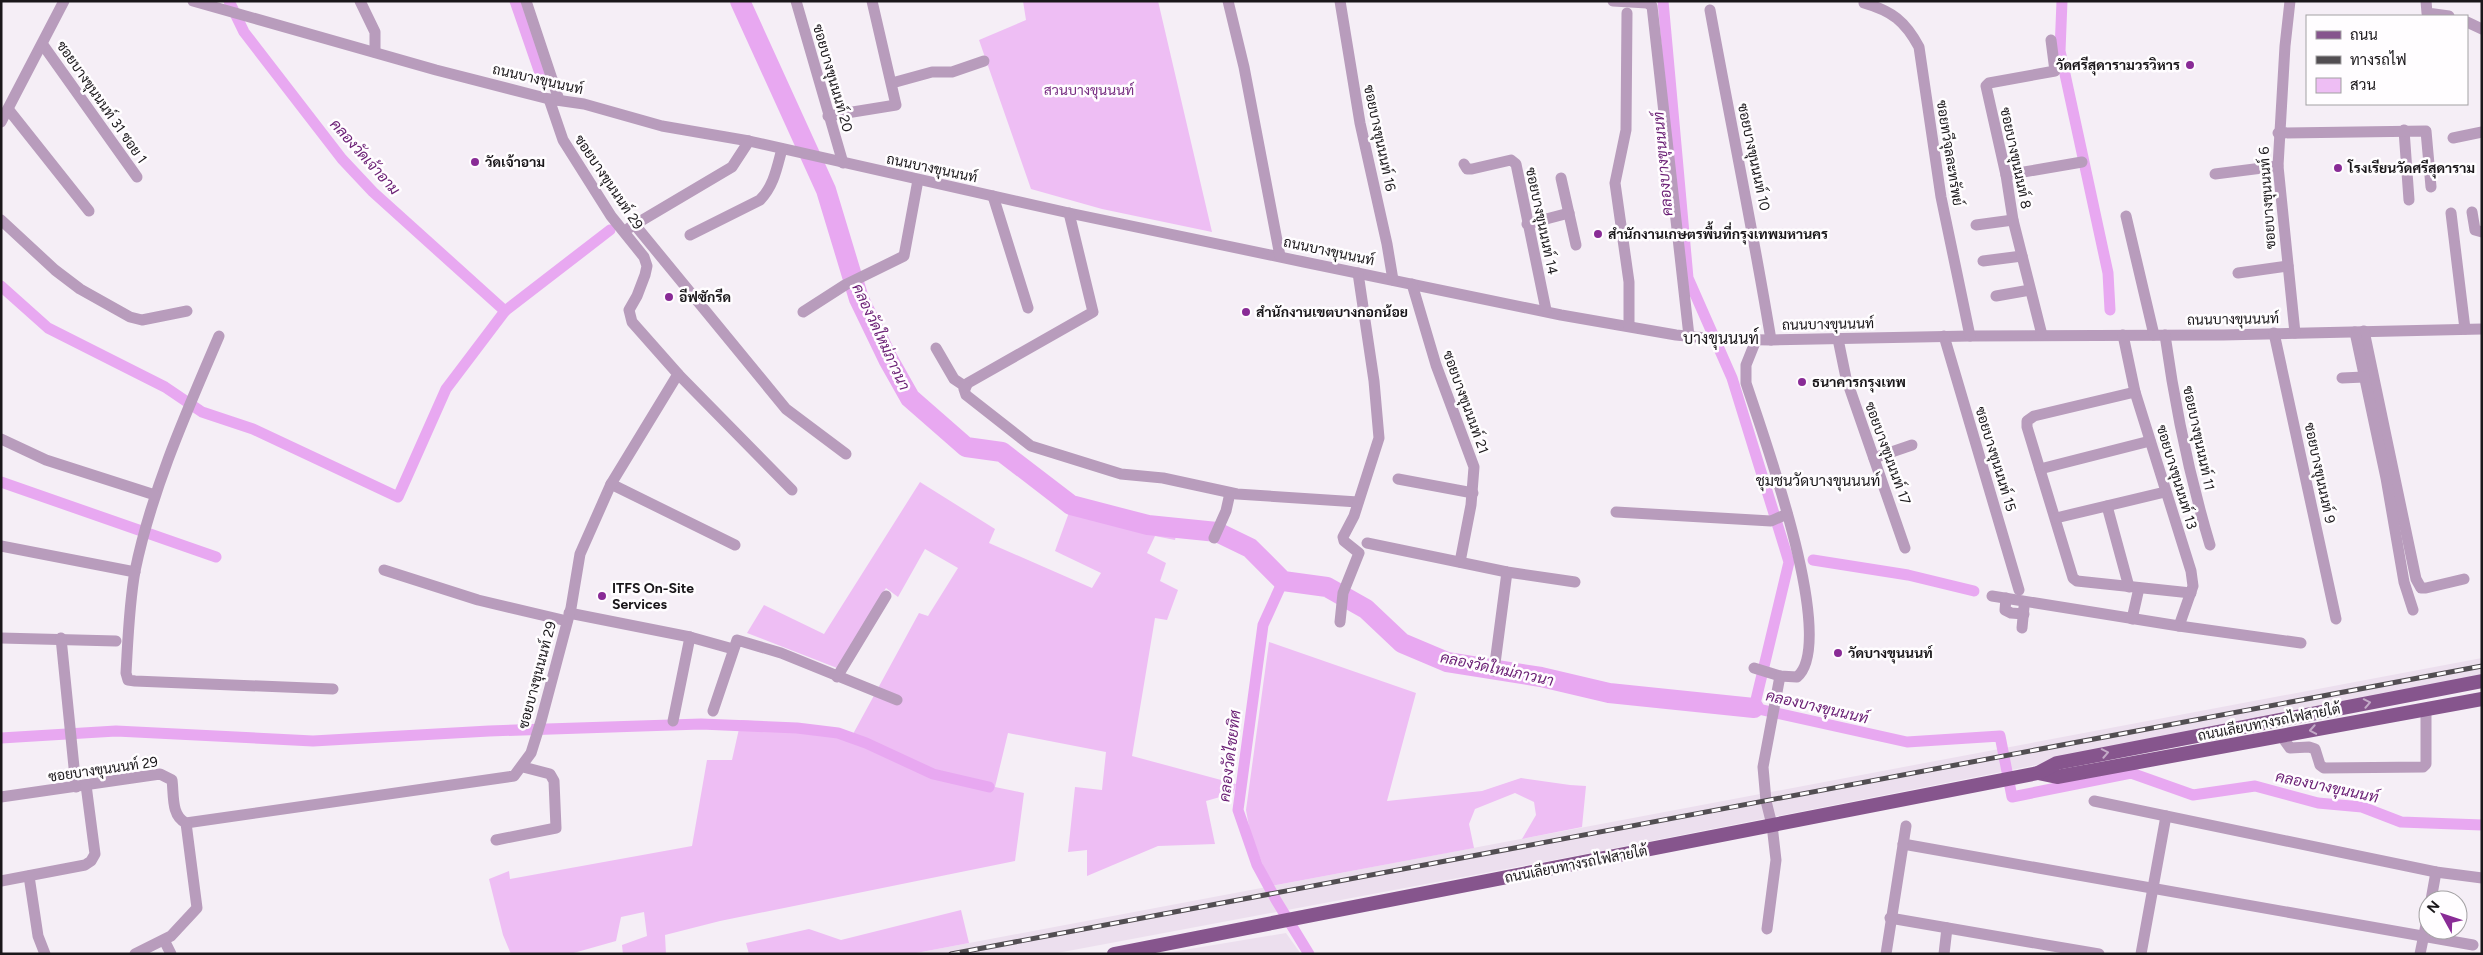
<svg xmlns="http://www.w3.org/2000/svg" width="2483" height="955" font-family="Figtree,Sarabun,sans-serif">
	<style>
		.built { fill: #ecdfee }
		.green { fill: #eebef4 }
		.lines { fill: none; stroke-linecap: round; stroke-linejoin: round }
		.canal { stroke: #e8a8f1; stroke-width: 11 }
		.river { stroke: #e8a8f1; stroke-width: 20 }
		.minor { stroke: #b89cbc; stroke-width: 11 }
		.major { stroke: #86558d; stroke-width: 14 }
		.rail-casing { stroke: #524e52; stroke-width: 5 }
		.rail { stroke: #fffdff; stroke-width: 3; stroke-dasharray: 9; stroke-linecap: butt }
		.oneway { stroke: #c2a9c6 }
		.poi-dot { fill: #892b96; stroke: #fffdff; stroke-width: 2 }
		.labels { text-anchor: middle; stroke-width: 5; stroke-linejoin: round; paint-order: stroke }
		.poi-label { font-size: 14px; font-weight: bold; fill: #1a171a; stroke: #fffdff; text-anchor: start }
		.street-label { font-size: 14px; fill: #1a171a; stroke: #fffdff }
		.park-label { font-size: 14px; fill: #772c81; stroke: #fffdff }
		.water-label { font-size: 15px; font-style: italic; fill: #6c2176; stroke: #fffdff }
		.neighbourhood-label { font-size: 15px; fill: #1a171a; stroke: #fffdff }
		.quarter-label { font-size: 16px; fill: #1a171a; stroke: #fffdff }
	</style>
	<rect width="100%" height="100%" fill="#f5eef6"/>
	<g class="built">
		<polygon points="2482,658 2482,677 1580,855 1052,954 911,954"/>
		<polygon points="1286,933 1301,954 1160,954"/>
	</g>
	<g class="green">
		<polygon points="1023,1 1158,1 1212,232 1102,209 1031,189 979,40 1026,20"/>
		<polygon points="920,482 995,529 989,543 1092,588 1101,573 1055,551 1071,507 1179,523 1175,540 1155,536 1147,553 1166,563 1160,581 1178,590 1167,620 1155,618 1132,756 1236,784 1234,793 1206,801 1215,844 1158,846 1087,876 1087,850 1068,852 1075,787 1102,790 1106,752 1008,733 995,787 1024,793 1015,861 720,921 665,935 666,954 623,954 622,945 647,936 644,912 621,917 616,941 570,954 511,954 503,935 489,879 509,871 510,879 692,846 707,760 732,760 741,720 810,725 853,734 919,613 928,616 958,568 925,549 898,597 886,588 837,668 747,633 764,605 824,634"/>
		<polygon points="1269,642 1416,693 1387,801 1482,791 1521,778 1570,785 1586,786 1582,827 1522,839 1536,815 1534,802 1515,793 1475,809 1469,824 1474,848 1271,886 1250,832 1246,810"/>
		<polygon points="961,910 969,943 911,954 749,954 746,943 809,929 841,940"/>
	</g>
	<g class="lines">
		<g class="canal">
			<polyline points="229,1 244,32 342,159 373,192 505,311"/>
			<polyline points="515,1 543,82"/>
			<polyline points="1663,1 1688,278 1732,378 1789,562 1754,708 1907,742 2000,736 2012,797 2131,773 2193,795 2255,786 2318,803 2362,807 2401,822 2482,825"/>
			<polyline points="2062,1 2060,51 2108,273 2110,310"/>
			<polyline points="1,286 48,328 165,387 202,412 253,429 398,497 446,389 505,311 610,230"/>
			<polyline points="1,482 216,557"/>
			<polyline points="1813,560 1908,575 1974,591"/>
			<polyline points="1283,581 1263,625 1238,810 1257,865 1276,900 1309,954"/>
			<polyline points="1,738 116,731 313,741 489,731 701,724 797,728 838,733 866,743 933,774 989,787"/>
		</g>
		<polyline class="river" points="740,1 826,190 859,299 888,359 910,398 966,447 1002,452 1071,505 1148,525 1217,532 1250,548 1283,581 1327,587 1366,609 1402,643 1447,662 1541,677 1609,693 1754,708"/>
		<g class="minor">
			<polyline points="193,1 436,70 549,99 584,104 662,126 749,141 1069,213 1304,262 1561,315 1676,335 1716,339 1771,340 1970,336 2223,335 2482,329"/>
			<polyline points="360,1 375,32 375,52"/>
			<polyline points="526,1 559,100"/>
			<polyline points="796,1 843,163"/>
			<polyline points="1228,1 1244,67 1280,256"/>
			<polyline points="1340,1 1360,123 1387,244 1393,280"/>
			<polyline points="1613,1 1647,3 1652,6 1689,336"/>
			<polyline points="2290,1 2285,46 2278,166 2295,333"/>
			<polyline points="2426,1 2427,13 2449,16"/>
			<path d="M1864,3C1892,11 1905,21 1919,47L1941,197L1970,336"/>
			<path d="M1710,10C1730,120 1753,230 1771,340"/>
			<polyline points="1627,13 1626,130 1615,183 1629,282 1629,326"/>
			<polyline points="2467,22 2482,29"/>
			<polyline points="43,45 137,177"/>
			<polyline points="892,83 932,72 952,72 984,61"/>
			<polyline points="8,109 89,211"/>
			<polyline points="828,116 896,105 872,1"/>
			<polyline points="1,122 64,1"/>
			<polyline points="2404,130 2409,200"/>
			<polyline points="2278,133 2426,131 2431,187"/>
			<polyline points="2453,138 2482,132"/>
			<polyline points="1464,164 1467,169 1472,169 1511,160 1516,164 1546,310"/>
			<polyline points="2215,174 2278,166"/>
			<polyline points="2006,175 2082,162"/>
			<polyline points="1561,178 1576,245"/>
			<polyline points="993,196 1028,308"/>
			<polyline points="2472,212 2475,230 2482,232"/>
			<polyline points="1069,213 1093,312 968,383 964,389 966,395 1031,446 1121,474 1163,478 1237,494 1358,502"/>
			<polyline points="2451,213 2465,329"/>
			<polyline points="2126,216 2154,335"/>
			<polyline points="1,220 55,270 80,289 130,317 142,320 187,311"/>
			<polyline points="1527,224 1569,213"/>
			<polyline points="635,225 786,409 846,454"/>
			<polyline points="1976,225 2013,220"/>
			<polyline points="629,228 732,167 749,141"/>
			<path d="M690,235L760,200C774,186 777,167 782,149"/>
			<polyline points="1983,261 2022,256"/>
			<polyline points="2238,273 2288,266"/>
			<polyline points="1412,284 1436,365 1474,467 1471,505 1460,562"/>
			<polyline points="1996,296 2030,290"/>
			<polyline points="803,312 845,285 904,256 918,180"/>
			<polyline points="2364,331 2416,579 2421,588 2426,588 2464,579"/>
			<polyline points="2355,332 2386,478 2404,582 2413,610"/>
			<polyline points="2274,333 2336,619"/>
			<polyline points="2042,335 2013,220 2006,175 1986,86 1989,83 2055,71 2051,40"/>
			<polyline points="2123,335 2135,392 2191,571 2193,586 2179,626"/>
			<path d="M2165,335C2175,407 2189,475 2210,545"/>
			<path d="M219,336C186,413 152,489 135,571C129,605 128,639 126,673L128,680L135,681L333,689"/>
			<polyline points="1944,336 2019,590"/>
			<polyline points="1838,339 1846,378 1905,548"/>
			<polyline points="936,348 954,379 966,387"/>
			<polyline points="678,374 792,490"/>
			<polyline points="2342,378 2364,377"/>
			<polyline points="2135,392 2034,416 2027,421 2027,427 2073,578 2077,581 2191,593"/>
			<polyline points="1,439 46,460 155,495"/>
			<polyline points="1874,458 1912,445"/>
			<polyline points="2040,469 2150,441"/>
			<polyline points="1398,479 1473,493"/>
			<polyline points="611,484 735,545"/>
			<polyline points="2107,506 2129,587"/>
			<polyline points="1616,512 1771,521 1787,514"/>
			<polyline points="2056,518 2165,492"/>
			<polyline points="1214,538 1226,511 1230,493"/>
			<polyline points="1367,543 1507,572 1575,582"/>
			<polyline points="1,546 135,572"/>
			<polyline points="384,570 478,600 567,621"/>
			<polyline points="1992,596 2179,626 2301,643"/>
			<polyline points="2006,598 2005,610 2011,613 2024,614"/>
			<polyline points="569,613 690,637 733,649"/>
			<polyline points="2132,619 2139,588"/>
			<polyline points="1340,622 1343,593 1359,553 1344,541 1343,537 1354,516 1379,438 1374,381 1358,273"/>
			<polyline points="2022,628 2024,607"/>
			<polyline points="1,638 116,641"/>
			<polyline points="61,638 76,787"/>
			<path d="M1754,668L1780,676L1797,677C1839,642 1762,432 1746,383V365L1756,340"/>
			<polyline points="1494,671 1507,572"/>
			<polyline points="837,677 886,596"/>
			<polyline points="713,711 737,640 781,653 897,700"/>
			<polyline points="673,721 690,637"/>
			<polyline points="2285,736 2285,741 2290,748 2309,747 2315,749 2320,765 2324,768 2423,767 2426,764 2426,710"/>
			<path d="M1,797L160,774L172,780C174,795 171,816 186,823L514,776L531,753L541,721L571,608L580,554L611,484L678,374L632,322L629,310L637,296L645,275L647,266L644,257L611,216L563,140L549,99"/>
			<polyline points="2094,801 2436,872 2482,878"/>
			<polyline points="496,840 556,828 554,781 550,774 523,767"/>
			<polyline points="1903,844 2473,945"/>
			<polyline points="29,876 38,936 45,954"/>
			<polyline points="1,881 85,865 91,861 95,854 86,785"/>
			<polyline points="2431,900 2436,872"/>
			<polyline points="1890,918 2099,954"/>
			<polyline points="1767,929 1776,860 1772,825 1766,801 1763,767 1780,676"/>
			<polyline points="164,940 171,954"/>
			<polyline points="135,954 171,936 197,908 186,823"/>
			<polyline points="1886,954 1906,826"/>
			<polyline points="1944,954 1947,928"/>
			<polyline points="2141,954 2166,816"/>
			<polyline points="2420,954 2428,915"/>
		</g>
		<g class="major">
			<polyline points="2038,773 2057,777 2482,699"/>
			<polyline points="1114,954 2038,773 2057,763 2482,681"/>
		</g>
		<g class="rail-casing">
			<polyline id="rail" points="951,954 2482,666"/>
		</g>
		<use href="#rail" class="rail"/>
	</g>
	<defs><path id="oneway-chevron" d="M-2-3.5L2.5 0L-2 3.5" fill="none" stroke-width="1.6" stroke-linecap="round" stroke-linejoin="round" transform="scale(1.25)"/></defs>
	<g class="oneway">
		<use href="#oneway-chevron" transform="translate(2367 703) rotate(-11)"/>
		<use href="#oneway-chevron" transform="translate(2313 730) rotate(170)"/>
		<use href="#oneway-chevron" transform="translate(2105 753) rotate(-11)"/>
	</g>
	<g class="poi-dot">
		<circle cx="2190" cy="65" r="5"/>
		<circle cx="475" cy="162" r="5"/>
		<circle cx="2338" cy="168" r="5"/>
		<circle cx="1598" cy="234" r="5"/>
		<circle cx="669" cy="297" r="5"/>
		<circle cx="1246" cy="312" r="5"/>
		<circle cx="1802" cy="382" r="5"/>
		<circle cx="602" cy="596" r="5"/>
		<circle cx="1838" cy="653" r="5"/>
	</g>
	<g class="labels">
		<g class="poi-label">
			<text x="2180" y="70" text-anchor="end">วัดศรีสุดารามวรวิหาร</text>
			<text x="485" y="167">วัดเจ้าอาม</text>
			<text x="2348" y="173">โรงเรียนวัดศรีสุดาราม</text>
			<text x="1608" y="239">สำนักงานเกษตรพื้นที่กรุงเทพมหานคร</text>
			<text x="679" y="302">อีฟซักรีด</text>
			<text x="1256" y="317">สำนักงานเขตบางกอกน้อย</text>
			<text x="1812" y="387">ธนาคารกรุงเทพ</text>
			<text x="612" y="593">ITFS On-Site<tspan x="612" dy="16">Services</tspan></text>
			<text x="1848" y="658">วัดบางขุนนนท์</text>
		</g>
		<g class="street-label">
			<text transform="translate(833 78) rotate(74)" y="5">ซอยบางขุนนนท์ 20</text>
			<text transform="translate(538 79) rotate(13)" y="5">ถนนบางขุนนนท์</text>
			<text transform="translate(102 102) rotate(55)" y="5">ซอยบางขุนนนท์ 31 ซอย 1</text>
			<text transform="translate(1380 138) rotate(78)" y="5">ซอยบางขุนนนท์ 16</text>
			<text transform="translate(1950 153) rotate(81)" y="5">ซอยทวีจุลละทรัพย์</text>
			<text transform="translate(1754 157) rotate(78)" y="5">ซอยบางขุนนนท์ 10</text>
			<text transform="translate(2016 158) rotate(78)" y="5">ซอยบางขุนนนท์ 8</text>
			<text transform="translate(932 168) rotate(12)" y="5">ถนนบางขุนนนท์</text>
			<text transform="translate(609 182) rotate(56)" y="5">ซอยบางขุนนนท์ 29</text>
			<text transform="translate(2267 198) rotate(-94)" y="5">ซอยบางขุนนนท์ 6</text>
			<text transform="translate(1542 221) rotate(78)" y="5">ซอยบางขุนนนท์ 14</text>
			<text transform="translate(1329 251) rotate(12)" y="5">ถนนบางขุนนนท์</text>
			<text transform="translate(2233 319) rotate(-1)" y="5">ถนนบางขุนนนท์</text>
			<text transform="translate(1828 324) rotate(-1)" y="5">ถนนบางขุนนนท์</text>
			<text transform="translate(1466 402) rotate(70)" y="5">ซอยบางขุนนนท์ 21</text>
			<text transform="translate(2199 438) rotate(78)" y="5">ซอยบางขุนนนท์ 11</text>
			<text transform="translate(1888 453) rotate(70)" y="5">ซอยบางขุนนนท์ 17</text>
			<text transform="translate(1996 459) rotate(73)" y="5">ซอยบางขุนนนท์ 15</text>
			<text transform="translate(2320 473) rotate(78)" y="5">ซอยบางขุนนนท์ 9</text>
			<text transform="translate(2177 477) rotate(73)" y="5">ซอยบางขุนนนท์ 13</text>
			<text transform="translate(537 675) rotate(-75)" y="5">ซอยบางขุนนนท์ 29</text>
			<text transform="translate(2269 722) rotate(-11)" y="5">ถนนเลียบทางรถไฟสายใต้</text>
			<text transform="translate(103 769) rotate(-8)" y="5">ซอยบางขุนนนท์ 29</text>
			<text transform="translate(1576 864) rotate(-11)" y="5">ถนนเลียบทางรถไฟสายใต้</text>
		</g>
		<g class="park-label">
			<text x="1089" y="95">สวนบางขุนนนท์</text>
		</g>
		<g class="water-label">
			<text transform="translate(365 157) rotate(48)" y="5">คลองวัดเจ้าอาม</text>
			<text transform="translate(1663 164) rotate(-95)" y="5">คลองบางขุนนนท์</text>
			<text transform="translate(881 337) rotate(65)" y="5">คลองวัดใหม่ภาวนา</text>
			<text transform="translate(1497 669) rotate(12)" y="5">คลองวัดใหม่ภาวนา</text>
			<text transform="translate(1817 707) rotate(13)" y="5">คลองบางขุนนนท์</text>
			<text transform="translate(1230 756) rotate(-83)" y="5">คลองวัดไชยทิศ</text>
			<text transform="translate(2327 787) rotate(12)" y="5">คลองบางขุนนนท์</text>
		</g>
		<g class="neighbourhood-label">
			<text x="1818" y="486">ชุมชนวัดบางขุนนนท์</text>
		</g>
		<g class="quarter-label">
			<text x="1721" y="344">บางขุนนนท์</text>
		</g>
	</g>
	<rect width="2483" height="955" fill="none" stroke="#1a171a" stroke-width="5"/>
	<rect x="2306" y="15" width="162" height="90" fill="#fffdff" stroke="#a3a1a3"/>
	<rect x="2316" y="31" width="25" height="8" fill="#86558d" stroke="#a3a1a3"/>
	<text x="2350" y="40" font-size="15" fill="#1a171a">ถนน</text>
	<rect x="2316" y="56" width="25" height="8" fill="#524e52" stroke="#a3a1a3"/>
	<text x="2350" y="65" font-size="15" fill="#1a171a">ทางรถไฟ</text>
	<rect x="2316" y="78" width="25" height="15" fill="#eebef4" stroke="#a3a1a3"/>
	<text x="2350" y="90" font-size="15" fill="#1a171a">สวน</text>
	<g transform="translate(2443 915) rotate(310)"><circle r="24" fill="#fffdff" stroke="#a3a1a3"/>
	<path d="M0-4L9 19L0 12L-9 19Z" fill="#892b96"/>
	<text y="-8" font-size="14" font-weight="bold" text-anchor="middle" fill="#1a171a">N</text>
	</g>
</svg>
